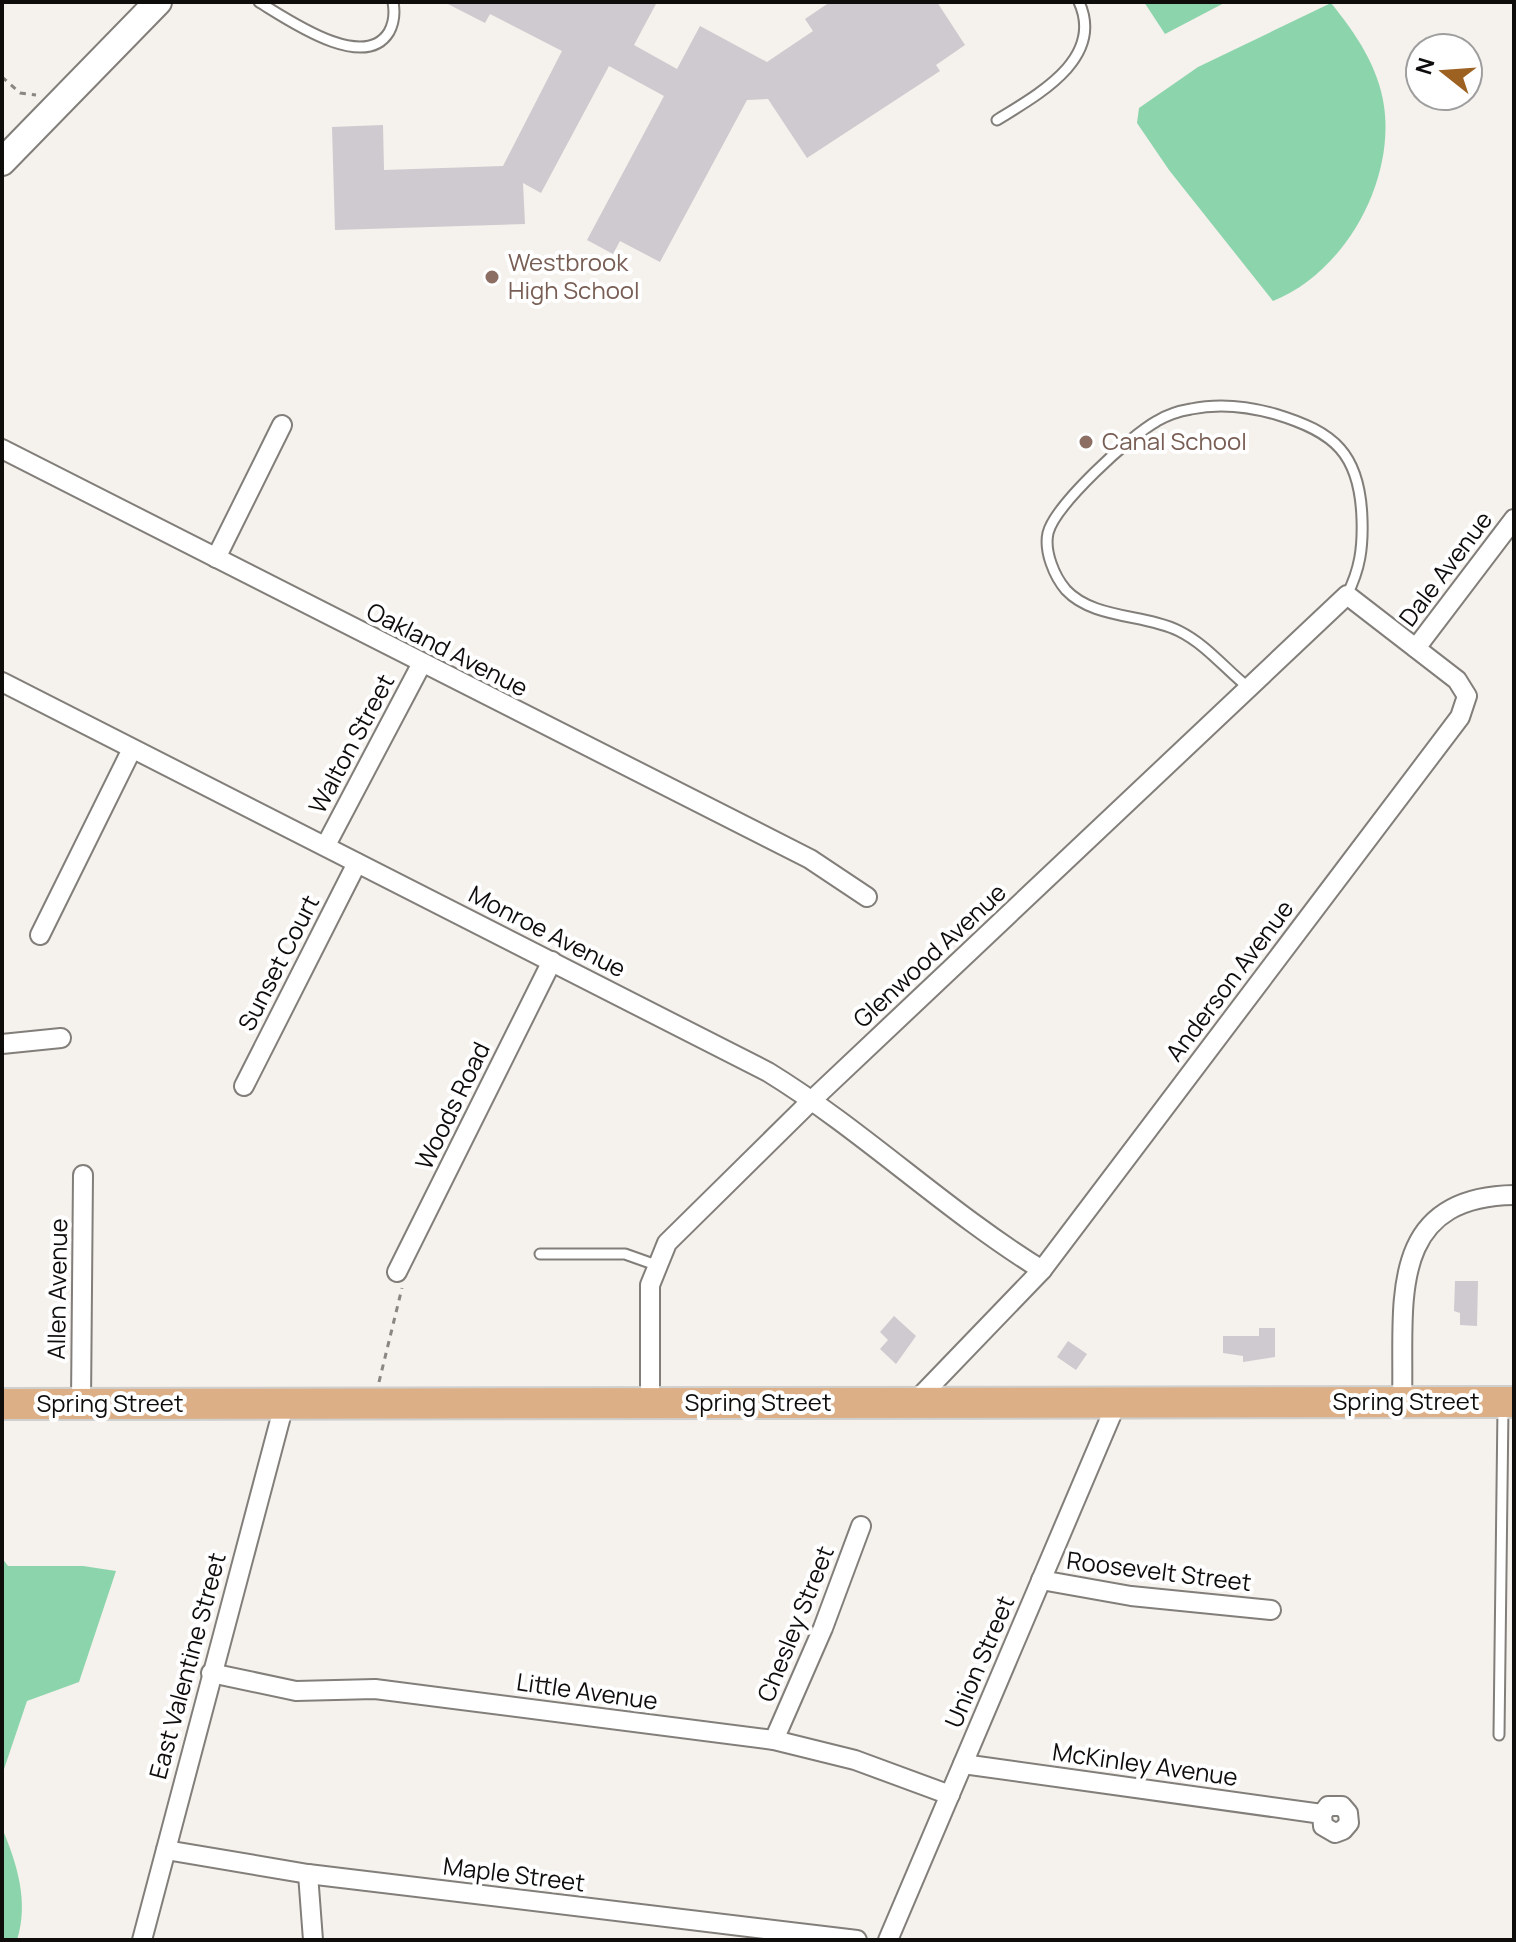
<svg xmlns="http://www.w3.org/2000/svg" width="1516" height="1942" font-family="Manrope,sans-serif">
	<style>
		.green { fill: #8cd5ac }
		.building { fill: #cecacf }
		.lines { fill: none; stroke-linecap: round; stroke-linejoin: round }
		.service-casing { stroke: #827e7a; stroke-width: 13 }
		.minor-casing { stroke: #827e7a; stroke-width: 22 }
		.secondary-casing { stroke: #827e7a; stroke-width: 30 }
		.primary-casing { stroke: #cfcfce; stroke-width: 34 }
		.path { stroke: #898683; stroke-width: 3; stroke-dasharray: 6 6; stroke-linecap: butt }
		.service { stroke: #fff; stroke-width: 9 }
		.minor { stroke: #fff; stroke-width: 18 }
		.secondary { stroke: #fff; stroke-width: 26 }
		.primary { stroke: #dcaf86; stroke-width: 30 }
		.education-dot { fill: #8d6e63; stroke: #fff; stroke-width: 3 }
		.labels { text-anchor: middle; stroke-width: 8; stroke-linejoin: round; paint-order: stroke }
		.education-label { font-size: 24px; fill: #785e54; stroke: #fff; text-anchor: start }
		.street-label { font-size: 24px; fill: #0e0d0c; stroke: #fff }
	</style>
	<rect width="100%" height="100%" fill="#f5f1ec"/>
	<g class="green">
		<polygon points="1144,2 1226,2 1165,34"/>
		<path d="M1331,3C1356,34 1378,66 1384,106C1395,182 1344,273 1273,301L1169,170L1137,123L1139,108L1198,67Z"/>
		<polygon points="2,1558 8,1566 83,1566 116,1571 79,1682 27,1701 2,1775"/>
		<path d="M2,1828C17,1864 29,1901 17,1940H2Z"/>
	</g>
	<g class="building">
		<polygon points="444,2 657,2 634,45 677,69 700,26 767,62 813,31 805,19 830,2 937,2 965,45 936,65 940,71 807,158 768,99 747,100 660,262 620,241 613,254 587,240 664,96 609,66 541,193 523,183 525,224 335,230 332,127 383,125 384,170 503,166 562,51 490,14 485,23"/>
		<polygon points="1455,1281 1478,1281 1477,1326 1460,1325 1460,1313 1454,1311"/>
		<polygon points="894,1316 916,1336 896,1364 880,1349 888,1340 880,1332"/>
		<polygon points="1259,1328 1275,1328 1275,1357 1243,1362 1243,1356 1223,1353 1223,1336 1259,1336"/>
		<polygon points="1068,1341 1087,1354 1076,1370 1057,1357"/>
	</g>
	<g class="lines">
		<g class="service-casing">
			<g id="service">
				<path d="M259,2C287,19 364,73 389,32C394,23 395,13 393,2"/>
				<path d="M997,120C1037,95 1105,59 1079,2"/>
				<path d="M1249,688C1225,669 1207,645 1179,631C1145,614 1093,619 1066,590C1054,576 1044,551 1048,533C1055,505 1130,436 1157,421C1167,415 1179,411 1191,409C1219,403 1247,406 1275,414C1335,432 1360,454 1362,519C1363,548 1360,569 1347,595"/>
				<polyline points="540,1254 625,1254 656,1265"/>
				<polyline points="1499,1735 1503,1407"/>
			</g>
		</g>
		<g class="minor-casing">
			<g id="minor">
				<polyline points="2,449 810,859 867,897"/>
				<polyline points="216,558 282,425"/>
				<polyline points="1416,648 1514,519"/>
				<path d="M2,682L768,1072C864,1131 946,1211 1042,1270"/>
				<polyline points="326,845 421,665"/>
				<polyline points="40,935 132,749"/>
				<polyline points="2,1044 61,1038"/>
				<polyline points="244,1086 357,863"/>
				<polyline points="397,1272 552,961"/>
				<path d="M1402,1401C1405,1308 1383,1197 1514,1195"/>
				<polyline points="81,1403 83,1175"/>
				<polyline points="650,1403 650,1285 667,1243 811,1101 1347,595 1457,680 1467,696 1460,717 1042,1270 914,1403"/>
				<polyline points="1041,1580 1131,1596 1271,1610"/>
				<polyline points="211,1673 296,1691 375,1689 774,1740 855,1760 950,1795"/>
				<polyline points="774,1740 823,1628 861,1526"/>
				<polyline points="963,1764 1322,1814 1323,1826 1335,1833 1343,1830 1349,1823 1348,1813 1342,1806 1328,1806 1322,1814"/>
				<polyline points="166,1850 308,1874 857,1940"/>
				<polyline points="308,1874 313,1940"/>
				<polyline points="142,1940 284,1405"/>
				<polyline points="888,1940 1117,1402"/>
			</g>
		</g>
		<g class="secondary-casing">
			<polyline id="secondary" points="2,162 158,2"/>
		</g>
		<g class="primary-casing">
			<polyline id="primary" points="2,1404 1514,1402"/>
		</g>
		<g class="path">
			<polyline points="2,77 20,93 36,95"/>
			<polyline points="379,1382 402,1288"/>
		</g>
		<use href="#service" class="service"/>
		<use href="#minor" class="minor"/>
		<use href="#secondary" class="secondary"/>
		<use href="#primary" class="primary"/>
	</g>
	<g class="education-dot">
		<circle cx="492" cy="277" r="8"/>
		<circle cx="1086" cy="442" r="8"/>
	</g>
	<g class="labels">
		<g class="education-label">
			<text x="508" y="271">Westbrook<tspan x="508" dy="28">High School</tspan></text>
			<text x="1102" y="450">Canal School</text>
		</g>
		<g class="street-label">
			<text transform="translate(1446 569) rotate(-53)" y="8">Dale Avenue</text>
			<text transform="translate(447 650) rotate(27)" y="8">Oakland Avenue</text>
			<text transform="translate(352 744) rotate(-62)" y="8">Walton Street</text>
			<text transform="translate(547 932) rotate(27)" y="8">Monroe Avenue</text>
			<text transform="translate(930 956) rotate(-43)" y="8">Glenwood Avenue</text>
			<text transform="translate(279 963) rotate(-63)" y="8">Sunset Court</text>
			<text transform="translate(1230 981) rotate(-53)" y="8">Anderson Avenue</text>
			<text transform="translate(453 1106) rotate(-64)" y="8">Woods Road</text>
			<text transform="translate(58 1289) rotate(-89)" y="8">Allen Avenue</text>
			<text x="1406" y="1410">Spring Street</text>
			<text x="758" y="1411">Spring Street</text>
			<text x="110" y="1412">Spring Street</text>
			<text transform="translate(1159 1572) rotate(7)" y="8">Roosevelt Street</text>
			<text transform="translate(796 1624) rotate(-68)" y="8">Chesley Street</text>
			<text transform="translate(980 1662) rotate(-67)" y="8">Union Street</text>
			<text transform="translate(188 1666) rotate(-75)" y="8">East Valentine Street</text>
			<text transform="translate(587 1692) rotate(8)" y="8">Little Avenue</text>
			<text transform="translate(1145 1765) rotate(8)" y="8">McKinley Avenue</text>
			<text transform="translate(514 1875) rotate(7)" y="8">Maple Street</text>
		</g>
	</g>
	<rect width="1516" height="1942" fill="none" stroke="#0e0d0c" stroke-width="8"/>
	<g transform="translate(1444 72) rotate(287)"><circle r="38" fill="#ffffff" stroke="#9f9e9e" stroke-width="2"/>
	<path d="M0-6L14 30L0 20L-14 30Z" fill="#9d6122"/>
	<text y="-12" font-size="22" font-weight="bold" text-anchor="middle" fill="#0e0d0c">N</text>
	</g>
</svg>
